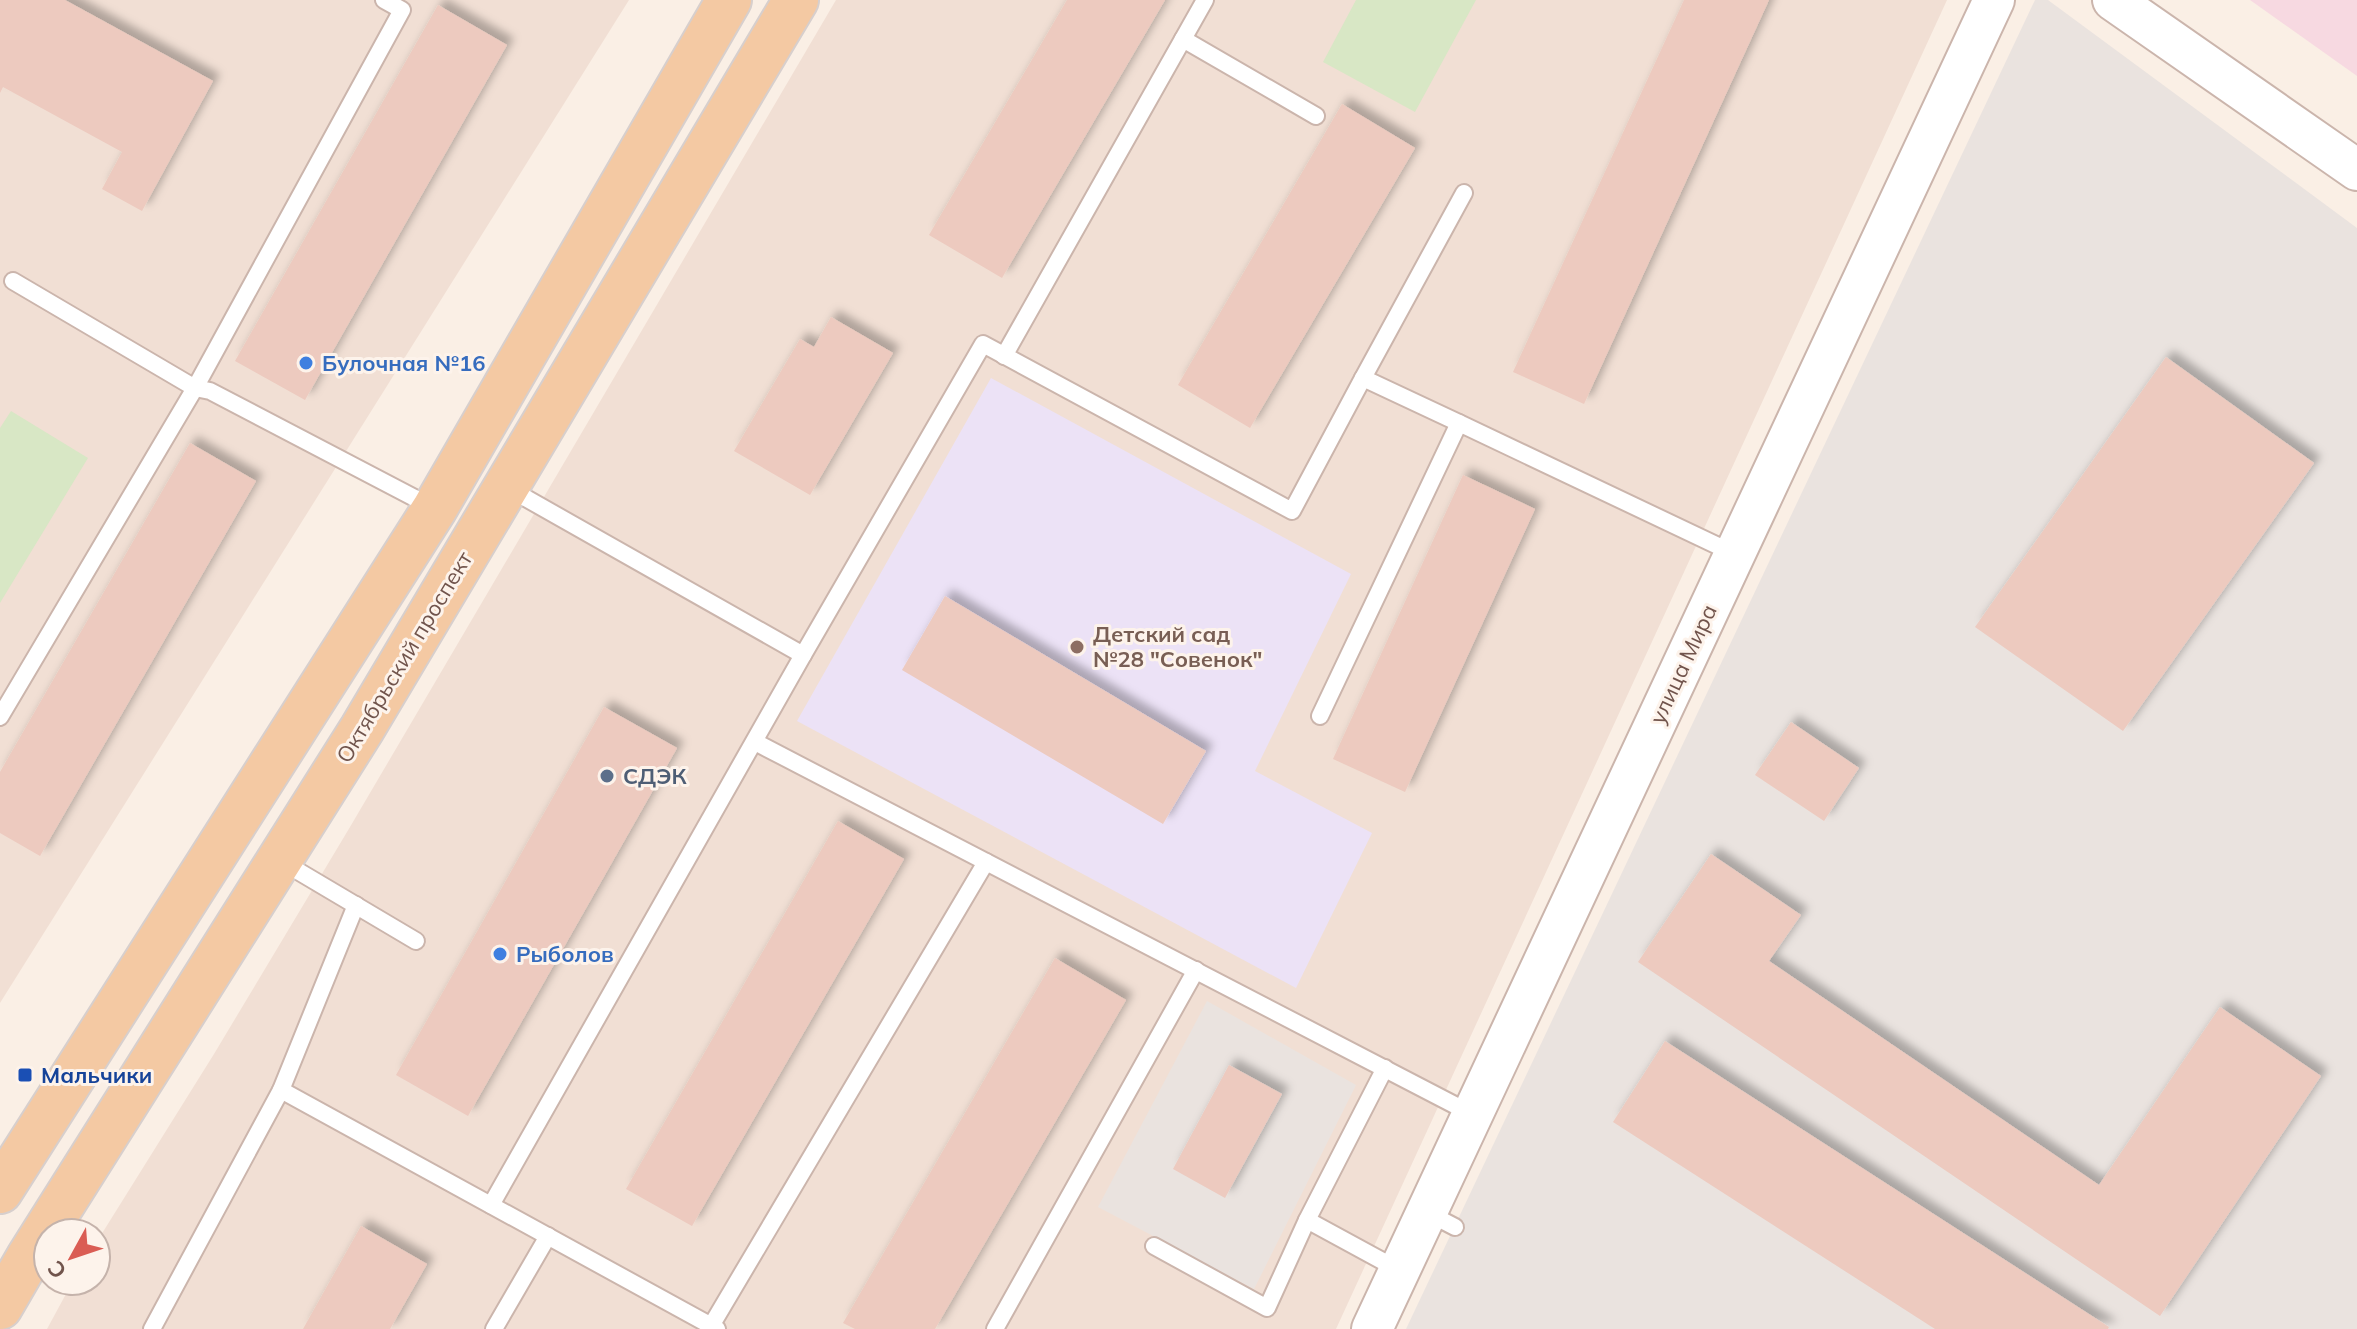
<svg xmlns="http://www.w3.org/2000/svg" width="2357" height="1329" font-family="Mulish,sans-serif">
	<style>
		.residential { fill: #f1dfd4 }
		.industrial { fill: #eae3df }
		.education { fill: #ece2f6 }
		.medical { fill: #f7d9e1 }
		.green { fill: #d8e7c5 }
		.building { fill: #edcabf; filter: url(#shadow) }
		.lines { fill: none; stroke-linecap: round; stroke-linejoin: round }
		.service-casing { stroke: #cbb5ac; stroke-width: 20 }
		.tertiary-casing { stroke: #cbb5ac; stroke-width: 44 }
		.primary-casing { stroke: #d7cfcd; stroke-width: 48 }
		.service { stroke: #fff; stroke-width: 16 }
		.tertiary { stroke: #fff; stroke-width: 40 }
		.primary { stroke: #f4c9a3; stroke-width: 44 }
		.shop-dot { fill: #3f7fe0; stroke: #fdf3eb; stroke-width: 3 }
		.education-dot { fill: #8d6e63; stroke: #fdf3eb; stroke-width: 3 }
		.service-dot { fill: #5c6f8a; stroke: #fdf3eb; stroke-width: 3 }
		.transit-dot { fill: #1a4fb4; stroke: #fdf3eb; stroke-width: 3 }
		.labels { text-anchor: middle; stroke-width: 6; stroke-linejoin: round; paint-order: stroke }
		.shop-label { font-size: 22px; font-weight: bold; fill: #366cbe; stroke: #fdf3eb; text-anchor: start }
		.education-label { font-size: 22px; font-weight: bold; fill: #785e54; stroke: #fdf3eb; text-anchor: start }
		.street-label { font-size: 22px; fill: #71544c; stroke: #fdf3eb }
		.service-label { font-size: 22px; font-weight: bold; fill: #4e5e75; stroke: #fdf3eb; text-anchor: start }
		.transit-label { font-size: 22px; font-weight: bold; fill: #164399; stroke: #fdf3eb; text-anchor: start }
	</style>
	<defs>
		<filter id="shadow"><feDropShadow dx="7" dy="-7" stdDeviation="4" flood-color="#0004"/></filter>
	</defs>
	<rect width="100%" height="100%" fill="#faefe5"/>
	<g class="residential">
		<polygon points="0,0 629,0 0,1003"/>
		<polygon points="836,0 1947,0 1336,1329 47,1329 73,1281 96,1281 96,1243 214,1054 350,827"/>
	</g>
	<g class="industrial">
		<polygon points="2035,0 2048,0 2357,228 2357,1329 1406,1329"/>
		<polygon points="1207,1001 1356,1085 1254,1289 1098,1207"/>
	</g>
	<polygon class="education" points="991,378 1351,574 1255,771 1372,833 1296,988 797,721"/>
	<polygon class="medical" points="2250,0 2357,0 2357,76"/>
	<g class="green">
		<polygon points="1356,0 1476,0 1415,112 1323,62"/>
		<polygon points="11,411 88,458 0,603 0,428"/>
	</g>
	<g class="building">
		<polygon points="0,0 65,0 213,81 142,211 102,189 122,152 3,87 0,93"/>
		<polygon points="1067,0 1165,0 1002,278 929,235"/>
		<polygon points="1684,0 1769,0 1584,404 1513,372"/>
		<polygon points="438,5 507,45 305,400 235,361"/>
		<polygon points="1342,104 1415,148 1250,428 1178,385"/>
		<polygon points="831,317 893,353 810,495 734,451 800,339 814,347"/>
		<polygon points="2166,357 2314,463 2123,731 1975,627"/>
		<polygon points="190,443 256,481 40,856 0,833 0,772"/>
		<polygon points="1463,475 1535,509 1405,792 1333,759"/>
		<polygon points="945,596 1206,751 1163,824 902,670"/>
		<polygon points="604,707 677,748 468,1116 396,1075"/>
		<polygon points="1791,722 1859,768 1824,821 1755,775"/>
		<polygon points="838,821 904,859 692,1226 626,1189"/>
		<polygon points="1711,854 1801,915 1769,961 2099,1185 2220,1007 2321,1076 2160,1316 1638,962"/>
		<polygon points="1055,958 1126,1000 935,1329 855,1329 843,1323"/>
		<polygon points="1665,1041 2109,1327 2108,1329 1935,1329 1613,1122"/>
		<polygon points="1229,1065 1282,1094 1225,1198 1173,1169"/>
		<polygon points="361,1226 427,1264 390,1329 303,1329"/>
	</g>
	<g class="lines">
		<g class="service-casing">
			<g id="service">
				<polyline points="384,0 402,10 195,388 210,391 432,507"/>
				<polyline points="1183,39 1316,116"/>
				<polyline points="1004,356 1205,0"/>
				<polyline points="1459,423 1363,378 1464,193"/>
				<polyline points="508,488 803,655"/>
				<polyline points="1320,716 1459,423 1735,554"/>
				<polyline points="0,717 195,388 13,281"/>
				<polyline points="755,742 1472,1114"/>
				<polyline points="281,861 416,941"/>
				<polyline points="281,1090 717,1329"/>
				<polyline points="491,1205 803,655 983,344 1292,511 1363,378"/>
				<polyline points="1428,1213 1455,1227"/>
				<polyline points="1307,1220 1399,1270"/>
				<polyline points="1154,1246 1267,1308 1307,1220 1385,1068"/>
				<polyline points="711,1326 986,862"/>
				<polyline points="152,1329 281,1090 356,905"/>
				<polyline points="494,1329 548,1236"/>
				<polyline points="995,1329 1196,970"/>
			</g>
		</g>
		<g class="tertiary-casing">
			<g id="tertiary">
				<polyline points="2113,0 2357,170"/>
				<polyline points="1372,1329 1994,0"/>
			</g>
		</g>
		<g class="primary-casing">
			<g id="primary">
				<polyline points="0,1191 435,508 729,0"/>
				<polyline points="0,1307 29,1257 362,729 796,0"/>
			</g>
		</g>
		<use href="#service" class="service"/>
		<use href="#tertiary" class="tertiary"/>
		<use href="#primary" class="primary"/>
	</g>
	<g class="shop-dot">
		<circle cx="306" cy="363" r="8"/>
		<circle cx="500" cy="954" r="8"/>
	</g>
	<circle class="education-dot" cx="1077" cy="647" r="8"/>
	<circle class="service-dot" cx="607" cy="776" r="8"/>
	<rect class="transit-dot" x="17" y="1067" width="16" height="16" rx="4"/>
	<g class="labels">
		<g class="shop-label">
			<text x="322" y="371">Булочная №16</text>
			<text x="516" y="962">Рыболов</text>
		</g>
		<g class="education-label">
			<text x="1093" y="642">Детский сад<tspan x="1093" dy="25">№28 "Совенок"</tspan></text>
		</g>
		<g class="street-label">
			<text transform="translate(404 657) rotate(-59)" y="8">Октябрьский проспект</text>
			<text transform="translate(1683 664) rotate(-65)" y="8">улица Мира</text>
		</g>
		<g class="service-label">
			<text x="623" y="784">СДЭК</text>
		</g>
		<g class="transit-label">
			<text x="41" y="1083">Мальчики</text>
		</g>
	</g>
	<g transform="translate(72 1257) rotate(230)"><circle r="38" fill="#fdf3eb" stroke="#c5b3ab" stroke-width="2"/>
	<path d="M0-6L14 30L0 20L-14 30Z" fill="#da5d54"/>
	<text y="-12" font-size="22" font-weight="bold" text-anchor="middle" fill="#71544c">С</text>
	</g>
</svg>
